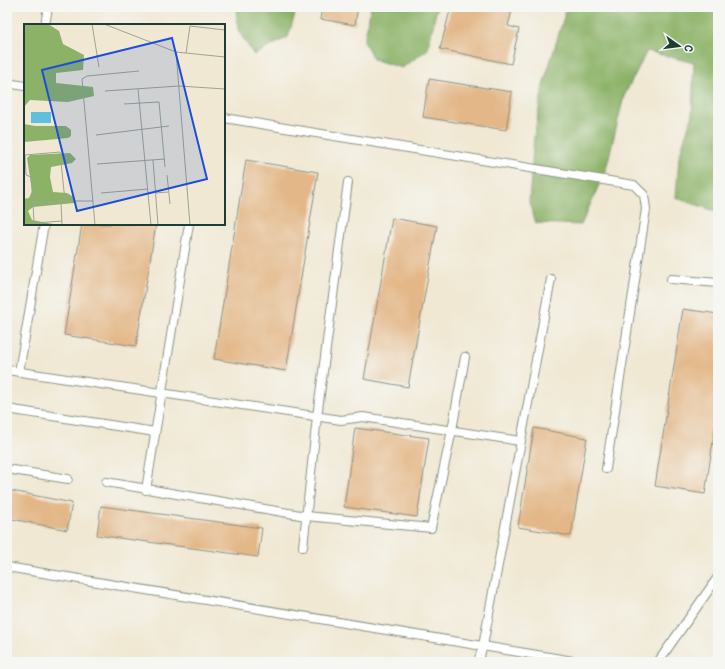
<svg xmlns="http://www.w3.org/2000/svg" width="725" height="669" font-family="Pangolin,sans-serif">
	<style>
		.forest { fill: #8cb267; stroke: #56784e }
		.building { fill: #e3b787 }
		.lines { fill: none; stroke-linecap: round; stroke-linejoin: round }
		.service-casing { stroke: #889284; stroke-width: 10 }
		.service { stroke: #fff; stroke-width: 8 }
		.inset-road { fill: none; stroke: #9ca493; stroke-width: 1 }
		.view { fill: #1d4ed8; fill-opacity: 0.15; stroke: #1d4ed8; stroke-width: 2 }
		.inset-edge { fill: none; stroke: #1f3d34; stroke-width: 2 }
	</style>
	<rect width="100%" height="100%" fill="#f6f6f2"/>
	<filter id="ink" filterUnits="userSpaceOnUse"><feTurbulence type="fractalNoise" baseFrequency=".025" numOctaves="2"/><feDisplacementMap in="SourceGraphic" scale="8" xChannelSelector="R" yChannelSelector="G"/><feConvolveMatrix kernelMatrix="1 2 1 2 8 2 1 2 1" color-interpolation-filters="sRGB"/></filter>
	<filter id="wash" filterUnits="userSpaceOnUse"><feTurbulence type="fractalNoise" baseFrequency=".012" numOctaves="4" result="noise"/><feDisplacementMap in="SourceGraphic" scale="16" xChannelSelector="R" yChannelSelector="G"/><feGaussianBlur stdDeviation="0.9" result="paint"/><feColorMatrix in="noise" values="0 0 0 0 0 0 0 0 0 0 0 0 0 0 0 0 0 1.4 0 .05"/><feComposite in="paint" operator="in"/></filter>
	<g filter="url(#wash)">
		<rect width="100%" height="100%" fill="#f0e8d3"/>
		<g class="forest">
			<polygon points="236,7 297,7 288,37 254,55 238,30"/>
			<polygon points="371,7 437,7 428,49 402,68 373,59 364,41"/>
			<polygon points="567,7 718,7 718,212 676,198 679,157 692,115 694,63 647,51 624,96 606,169 581,225 536,223 529,202 534,137 543,86"/>
		</g>
		<g id="blocks">
			<g class="building">
				<polygon points="322,7 358,7 355,25 320,19"/>
				<polygon points="451,7 513,7 508,26 519,29 511,64 440,49"/>
				<polygon points="429,79 512,92 506,130 423,117"/>
				<polygon points="246,160 318,172 286,371 214,359"/>
				<polygon points="392,218 437,226 408,387 364,379"/>
				<polygon points="82,224 156,224 136,346 64,335"/>
				<polygon points="683,309 718,314 718,408 705,494 655,486"/>
				<polygon points="355,428 429,438 417,517 344,507"/>
				<polygon points="534,428 587,438 571,536 518,527"/>
				<polygon points="7,490 72,503 67,530 7,518"/>
				<polygon points="101,506 262,528 258,557 97,535"/>
			</g>
		</g>
	</g>
	<g filter="url(#ink)">
		<use href="#blocks" fill-opacity="0" stroke="#889284" stroke-width="1"/>
		<g class="lines">
			<g class="service-casing">
				<g id="service">
					<polyline points="45,25 48,7"/>
					<polyline points="7,83 25,86"/>
					<polyline points="224,118 634,185 644,195 646,209 606,469"/>
					<polyline points="671,279 718,283"/>
					<polyline points="7,370 341,420 363,417 520,441"/>
					<polyline points="19,372 44,224"/>
					<polyline points="7,409 155,432"/>
					<polyline points="7,469 68,479"/>
					<polyline points="106,482 306,516 431,528 452,430 465,357"/>
					<polyline points="146,490 189,224"/>
					<polyline points="303,547 317,417 348,182"/>
					<polyline points="7,567 579,662"/>
					<polyline points="478,662 483,646 551,279"/>
					<polyline points="658,662 718,577"/>
				</g>
			</g>
			<use href="#service" class="service"/>
		</g>
	</g>
	<g transform="translate(24 24)">
		<rect width="201" height="201" fill="#f0e8d3"/>
		<path d="M0,0H24L35,7L39,20L60,31L59,46L32,49V59L69,63L70,72L44,78L6,76L0,83ZM0,100L11,102H42L47,106V112L44,114L0,118ZM46,129L52,135L48,139L27,143L26,153L29,168L43,169L51,174L50,179L9,183L4,187L8,196L34,201H0V175L5,174L8,167L3,134L6,131Z" fill="#8cb267"/>
		<path d="M7,88H27V99H7Z" fill="#5fbfdd"/>
		<path class="inset-road" d="M68,0L75,43M80,0L152,28L201,33M152,28L166,201M162,29L166,2L201,6M114,65L127,201M81,67L155,62L201,65M100,80L135,78L141,143M72,111L145,102M129,136L134,201M73,140L141,135M143,151L146,180M77,169L124,165M132,169L144,168M41,177L36,128L1,131L2,151L7,153L9,178H37L41,177H69M9,178L10,199L38,197M37,178L38,201M71,201L58,55L63,52L115,47"/>
		<path class="view" d="M148,14L183,155L53,187L18,46Z"/>
		<rect width="201" height="201" class="inset-edge"/>
	</g>
	<rect width="725" height="669" fill="none" stroke="#f6f6f2" stroke-width="24"/>
	<g transform="translate(679 46) rotate(104)" stroke="#f6f6f2" stroke-width="3" paint-order="stroke">
	<path d="M0-3L7 15L0 10L-7 15Z" fill="#1f3d34"/>
	<text y="-6" font-size="11" font-weight="bold" text-anchor="middle" fill="#1f3d34">С</text>
	</g>
</svg>
